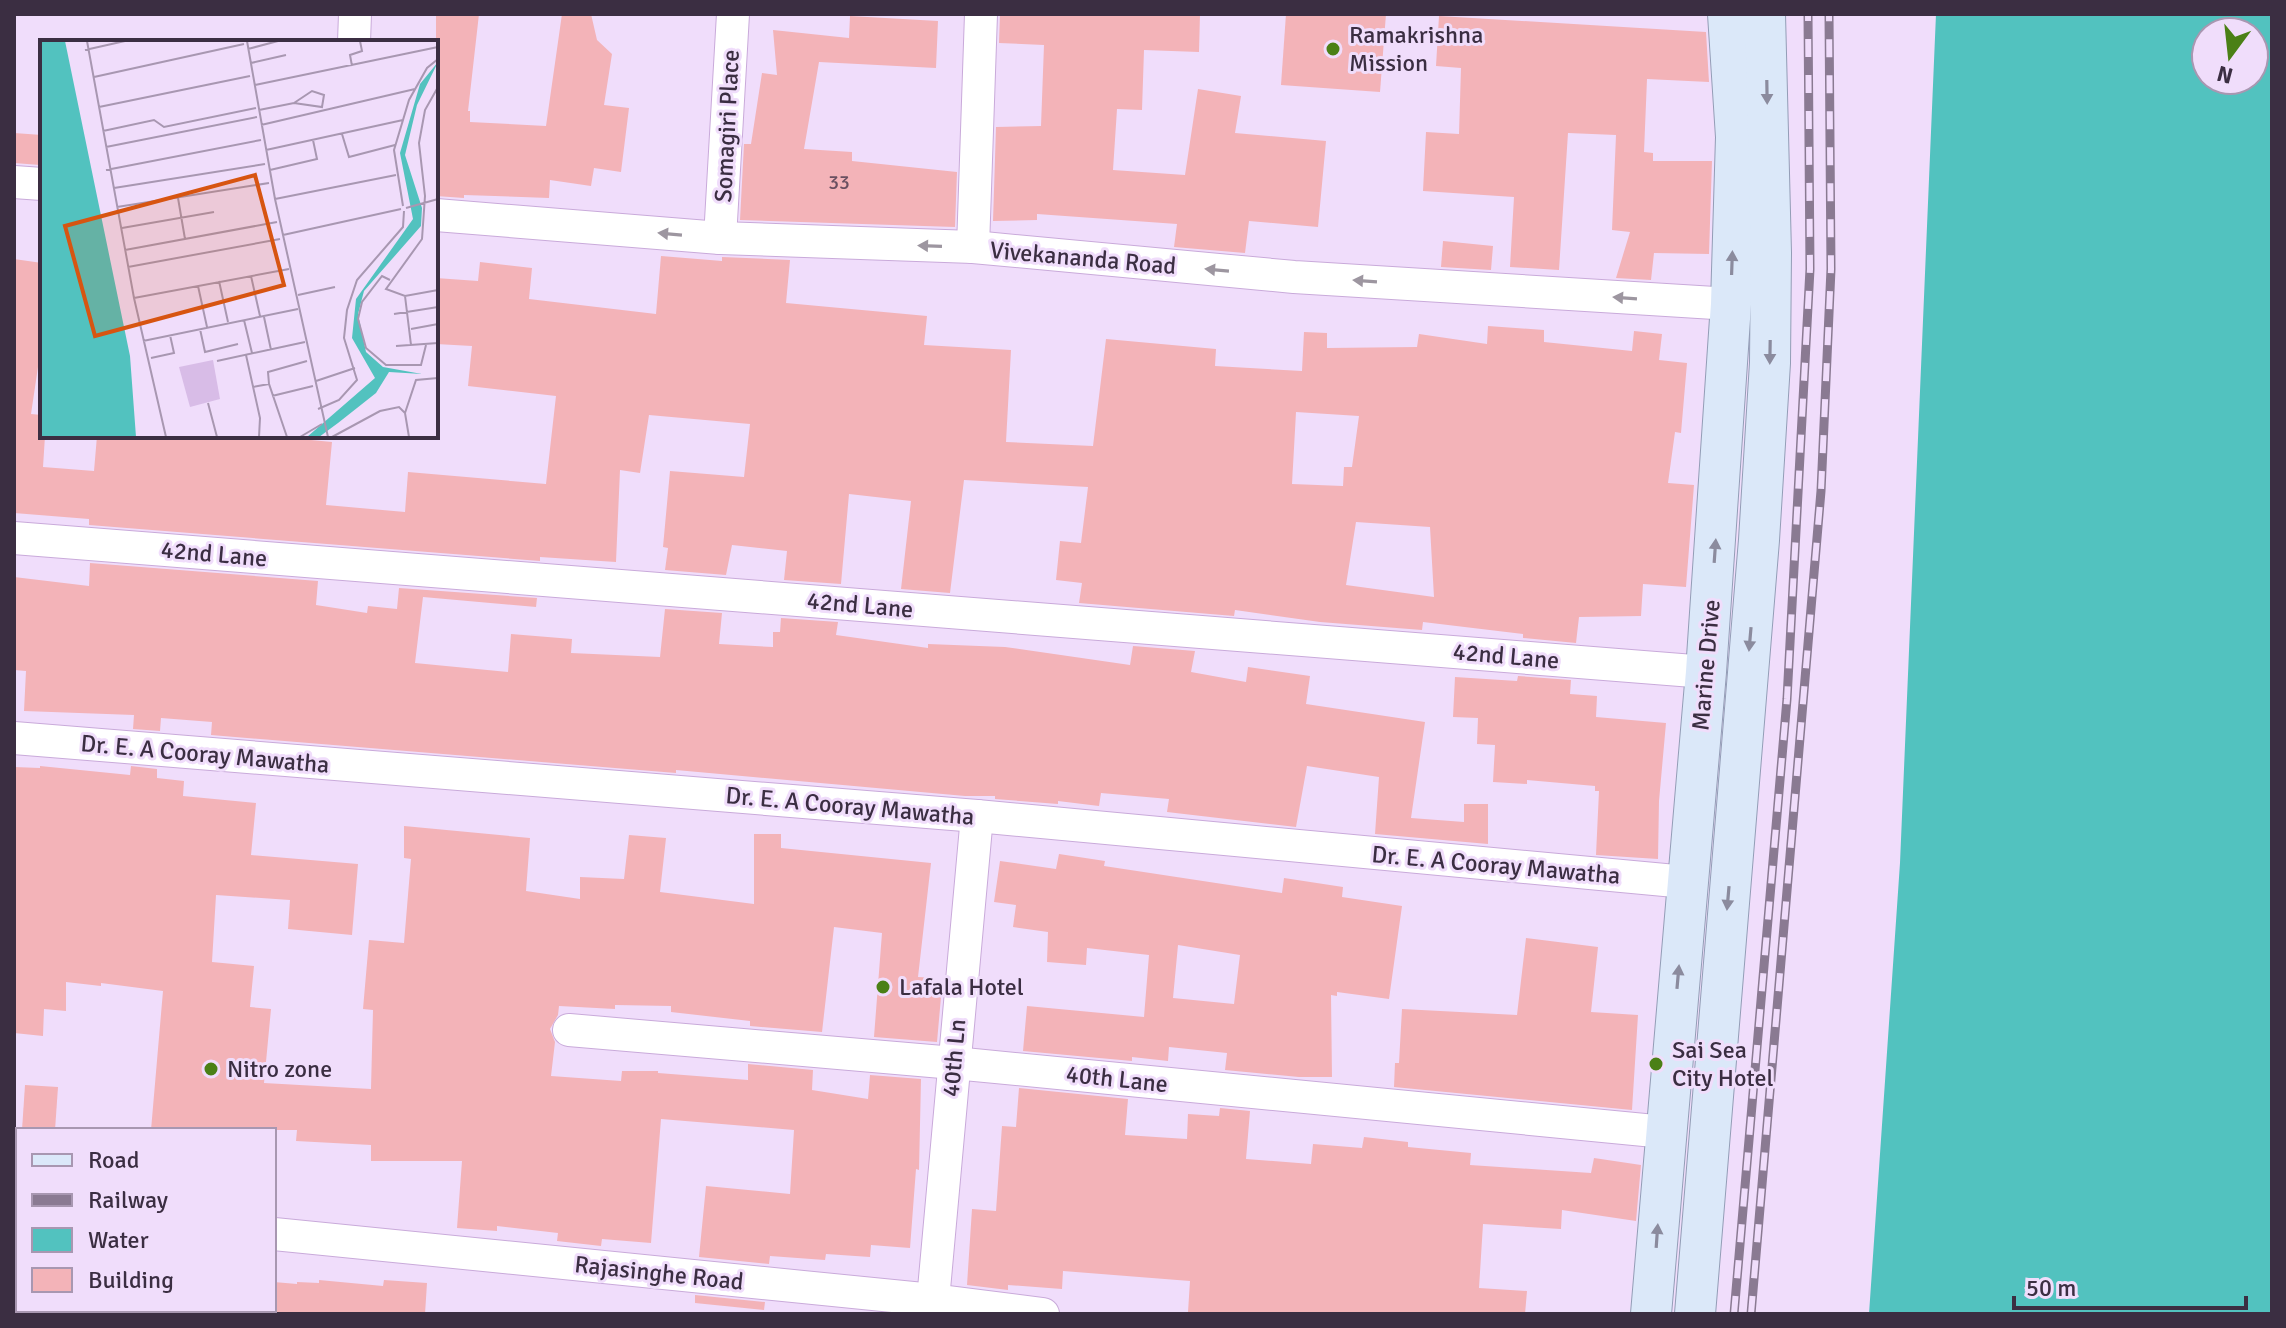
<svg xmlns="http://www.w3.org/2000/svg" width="2286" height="1328" font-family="Signika,sans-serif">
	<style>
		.water { fill: #52c2bf; fill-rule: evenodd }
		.building { fill: #f3b3b8; fill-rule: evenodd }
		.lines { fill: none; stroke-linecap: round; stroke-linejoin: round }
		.minor-casing { stroke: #c9aada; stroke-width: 34 }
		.major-casing { stroke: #939db6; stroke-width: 42 }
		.minor { stroke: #fff; stroke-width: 32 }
		.major { stroke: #dbe8f9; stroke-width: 40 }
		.rail-casing { stroke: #8a7a92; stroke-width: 9 }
		.rail { stroke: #f0ddfb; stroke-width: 6; stroke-dasharray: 18; stroke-linecap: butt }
		.oneway { fill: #8b8b9e }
		.oneway2 { fill: #9d96a0 }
		.poi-dot { fill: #4b8016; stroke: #f0ddfb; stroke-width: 3 }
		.labels { text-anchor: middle; stroke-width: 6; stroke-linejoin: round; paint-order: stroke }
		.number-label { font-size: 20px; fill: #694f60 }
		.poi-label { font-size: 24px; fill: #3b2e42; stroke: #f0ddfb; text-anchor: start }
		.street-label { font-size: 24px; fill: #3b2e42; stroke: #f0ddfb }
		.inset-road { fill: none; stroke: #a897b1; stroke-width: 2 }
		.view { fill: #d75511; fill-opacity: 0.15; stroke: #d75511; stroke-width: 4 }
		.inset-edge { fill: none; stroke: #3b2e42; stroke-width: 4 }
	</style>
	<rect width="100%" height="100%" fill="#f0ddfb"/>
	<path class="water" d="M1936,14H2272V1314H1869L1900,863ZM2206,32H2254V80H2206Z"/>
	<g class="building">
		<polygon points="436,14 479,14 468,111 470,111 470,122 546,126 562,14 591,14 597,40 612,54 604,105 629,108 621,172 594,168 591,186 550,180 549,198 464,195 464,198 436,196"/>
		<polygon points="1000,14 1200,14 1199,52 1144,50 1142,110 1117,109 1113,170 1185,175 1198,89 1241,96 1235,133 1326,141 1318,227 1249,221 1245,253 1174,247 1177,224 1037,214 1037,220 993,221 996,127 1041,126 1044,45 999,43"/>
		<polygon points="1286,14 1386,14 1380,92 1281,85"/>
		<polygon points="850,16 938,21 936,68 819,62 804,149 852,152 852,161 957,172 955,227 740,220 744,144 751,144 762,73 777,75 773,30 849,38"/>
		<polygon points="1439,16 1706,32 1709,82 1647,79 1644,152 1653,153 1653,161 1712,161 1709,254 1654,253 1651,280 1616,278 1630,232 1612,230 1616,135 1568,133 1559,270 1510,267 1514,197 1423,191 1426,132 1459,134 1461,68 1436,66"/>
		<polygon points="14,133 42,135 40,165 14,163"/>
		<polygon points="1443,241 1493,246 1491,270 1441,267"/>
		<path d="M661,256L722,261V257L790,260L786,303L927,316L924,345L1011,350L1006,442L1093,446L1106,339L1216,349L1215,366L1302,371L1304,332L1327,333V348L1417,347L1419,334L1487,344L1488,326L1544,330V342L1632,351L1634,331L1662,334L1659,360L1687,363L1681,433L1675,432L1668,483L1694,485L1686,587L1643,584L1641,616L1579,617L1576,643L1523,638V634L1423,622L1422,630L1320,622L1235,610L1234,616L1079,603L1082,583L1056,580L1060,541L1081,543L1088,487L964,480L950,593L901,589L911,501L849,494L841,584L784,580L787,551L732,545L726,575L665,570L668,548L663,547L670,471L744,477L750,424L649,415L640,473L620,470L616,562L540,557V561L89,525V519L14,513V259L42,263V340L31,414L42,415V436H45L43,467L94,471L97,436H269L332,442L326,505L405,512L408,472L546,484L556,396L468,386L472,346L436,344V278L478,281L480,262L532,268L529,299L656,314ZM1296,412L1359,416L1352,467H1344L1343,486L1292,484ZM1356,522L1430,527L1434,597L1346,585Z"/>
		<polygon points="90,563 318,581 316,605 367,613 368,606 397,609 399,588 537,598 536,607 423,597 415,663 508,672 511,634 572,639 571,653 660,657 665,609 722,613 719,644 773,647 773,632 780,632 781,618 838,622 836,635 928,648 928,644 1005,647 1130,665 1133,646 1195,651 1191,672 1246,682 1248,667 1310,676 1306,704 1425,722 1411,818 1464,822 1464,804 1488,804 1488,844 1375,834 1379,777 1307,766 1296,827 1167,812 1169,799 1101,793 1099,806 1058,801 1058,804 995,799 995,796 965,796 676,770 676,773 211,735 212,722 161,718 160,731 133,729 134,715 24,711 26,671 14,670 14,577 89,586"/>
		<polygon points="1518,676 1571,680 1570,694 1597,696 1596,717 1666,723 1659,801 1658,859 1596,855 1599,791 1595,791 1595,786 1527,780 1527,784 1493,782 1495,745 1477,744 1478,718 1453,717 1455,677 1517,681"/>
		<polygon points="40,766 130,775 131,766 157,769 157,778 184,781 183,796 256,803 251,855 358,864 352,935 288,929 290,900 216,895 212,962 254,966 250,1007 271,1009 264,1083 371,1089 373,1010 363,1009 369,940 404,943 411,859 404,858 404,826 530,838 526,891 580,899 580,877 624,879 629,835 666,838 660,892 754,904 754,834 781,834 781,848 931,863 918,977 935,978 933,996 941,997 937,1042 874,1037 882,933 834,927 822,1032 750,1026 750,1021 671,1012 671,1006 615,1005 615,1009 559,1006 558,1015 550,1029 555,1042 551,1076 621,1081 622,1071 658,1071 658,1073 748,1080 748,1064 813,1070 812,1090 868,1099 870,1075 921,1079 919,1170 916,1169 910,1248 871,1245 870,1257 826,1254 825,1260 770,1256 769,1264 699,1257 706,1186 790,1194 794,1130 661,1119 651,1243 602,1239 601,1246 557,1241 558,1233 497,1226 497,1231 457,1228 462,1161 371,1161 371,1145 296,1141 297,1130 151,1130 163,991 101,983 101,986 66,982 66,1011 44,1009 43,1036 14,1033 14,767 40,768"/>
		<path d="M1059,854L1105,861L1104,866L1282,893L1284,878L1343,887L1342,897L1402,906L1389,999L1337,992V996L1331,995L1332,1077H1299L1225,1070L1227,1053L1169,1047L1168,1061L1132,1057V1061L1023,1051L1027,1006L1144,1017L1149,955L1087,948L1086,965L1047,962L1048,932L1013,927L1016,905L994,902L1000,861L1056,869ZM1178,945L1240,955L1234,1004L1173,998Z"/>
		<polygon points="1526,938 1598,947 1591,1012 1638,1015 1632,1110 1394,1087 1395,1063 1399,1063 1402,1009 1517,1015"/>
		<polygon points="25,1085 58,1087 55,1130 22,1130"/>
		<polygon points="1019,1088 1128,1099 1125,1135 1187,1139 1188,1114 1219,1116 1220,1108 1250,1111 1246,1159 1311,1164 1313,1144 1362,1148 1364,1137 1408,1142 1408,1147 1471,1153 1470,1165 1591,1173 1594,1158 1641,1165 1636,1221 1562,1210 1561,1229 1483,1224 1479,1288 1527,1291 1525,1314 1188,1312 1190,1281 1063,1271 1062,1289 1008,1285 1008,1290 967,1285 972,1209 996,1211 1002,1126 1016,1127"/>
		<polygon points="319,1280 383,1286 384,1280 427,1283 425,1314 274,1314 274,1282 297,1284 297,1282 319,1283"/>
		<polygon points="695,1295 765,1302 764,1310 695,1303"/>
	</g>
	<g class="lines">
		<g class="minor-casing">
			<g id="minor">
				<polyline points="354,42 355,14"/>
				<polyline points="14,182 42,184"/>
				<polyline points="436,215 720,238 973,247 1294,277 1731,304"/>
				<polyline points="720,238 733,14"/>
				<polyline points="973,247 981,14"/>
				<polyline points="14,538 1706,672"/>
				<polyline points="14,738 977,816 1686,882"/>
				<polyline points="569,1030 954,1063 1665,1132"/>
				<polyline points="14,1208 18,1208"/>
				<polyline points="274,1234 933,1300 1043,1314"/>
				<polyline points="933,1300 977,816"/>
			</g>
		</g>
		<g class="major-casing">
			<g id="major">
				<polyline points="1651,1314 1706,672 1731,304 1736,137 1728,14"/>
				<polyline points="1695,1314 1759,540 1770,363 1771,253 1765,14"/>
			</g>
		</g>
		<use href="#minor" class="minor"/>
		<use href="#major" class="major"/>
		<g class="rail-casing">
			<g id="rail">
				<polyline points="1734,1314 1787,699 1810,269 1808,14"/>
				<polyline points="1751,1314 1821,491 1831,269 1829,14"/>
			</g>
		</g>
		<use href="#rail" class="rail"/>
	</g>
	<defs><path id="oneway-solid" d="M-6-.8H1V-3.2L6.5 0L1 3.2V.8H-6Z" transform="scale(2)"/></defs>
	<g class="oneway">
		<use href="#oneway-solid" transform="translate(1767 92) rotate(89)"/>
		<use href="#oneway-solid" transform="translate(1732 263) rotate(-88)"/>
		<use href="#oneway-solid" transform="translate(1770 352) rotate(91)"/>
		<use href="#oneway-solid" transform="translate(1715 551) rotate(-86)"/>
		<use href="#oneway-solid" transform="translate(1750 639) rotate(95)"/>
		<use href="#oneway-solid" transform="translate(1728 898) rotate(95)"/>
		<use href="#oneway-solid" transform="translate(1678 977) rotate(-85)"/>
		<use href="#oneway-solid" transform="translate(1657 1236) rotate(-86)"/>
	</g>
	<g class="oneway2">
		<use href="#oneway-solid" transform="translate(670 234) rotate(-175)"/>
		<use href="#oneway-solid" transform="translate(930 246) rotate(-178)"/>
		<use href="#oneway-solid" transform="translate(1217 270) rotate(-175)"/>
		<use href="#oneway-solid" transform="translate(1365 281) rotate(-176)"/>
		<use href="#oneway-solid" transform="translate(1625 298) rotate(-176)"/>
	</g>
	<g class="poi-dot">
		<circle cx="1333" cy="49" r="8"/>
		<circle cx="883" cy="987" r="8"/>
		<circle cx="1656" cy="1064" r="8"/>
		<circle cx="211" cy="1069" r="8"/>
	</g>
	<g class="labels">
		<g class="number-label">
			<text x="839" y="189">33</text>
		</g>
		<g class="poi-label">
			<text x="1349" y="43">Ramakrishna<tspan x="1349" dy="28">Mission</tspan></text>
			<text x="899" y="995">Lafala Hotel</text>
			<text x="1672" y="1058">Sai Sea<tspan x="1672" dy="28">City Hotel</tspan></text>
			<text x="227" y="1077">Nitro zone</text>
		</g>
		<g class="street-label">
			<text transform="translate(727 126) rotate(-87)" y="8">Somagiri Place</text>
			<text transform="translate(1083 258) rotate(5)" y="8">Vivekananda Road</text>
			<text transform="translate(214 554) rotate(5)" y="8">42nd Lane</text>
			<text transform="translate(860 605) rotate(5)" y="8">42nd Lane</text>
			<text transform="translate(1506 656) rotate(5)" y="8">42nd Lane</text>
			<text transform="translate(1706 665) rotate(-85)" y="8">Marine Drive</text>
			<text transform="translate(205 754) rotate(5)" y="8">Dr. E. A Cooray Mawatha</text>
			<text transform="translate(850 806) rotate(5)" y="8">Dr. E. A Cooray Mawatha</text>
			<text transform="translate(1496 865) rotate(5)" y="8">Dr. E. A Cooray Mawatha</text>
			<text transform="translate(954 1058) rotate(-85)" y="8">40th Ln</text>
			<text transform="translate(1117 1079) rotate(6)" y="8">40th Lane</text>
			<text transform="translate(659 1273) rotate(6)" y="8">Rajasinghe Road</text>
		</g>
	</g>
	<g transform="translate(40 40)">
		<rect width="398" height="398" fill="#f0ddfb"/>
		<path d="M173,320L180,359L150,367L139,327Z" fill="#d8bce7"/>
		<path d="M0,1H25L90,316L96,397H0ZM398,22L377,65L365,115L382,168L381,186L324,251L318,274L326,312L343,327L382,334L349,332L336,353L298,383L279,397H267L335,338L312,298L316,259L373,179L360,113L380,44Z" fill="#52c2bf"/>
		<path class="inset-road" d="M47,1L94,258L126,397M207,1L235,159L288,397M208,9L238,1M45,10L85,1M211,23L246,15M312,26L310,15L322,11L320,1M54,37L204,4M215,45L398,7M398,47L385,70L379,103L385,156L382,199L346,249L365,256L398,250M59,67L210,36M219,70L254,63L282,67L284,55L272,51L254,63M221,85L375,49M63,91L114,80L124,87L216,68M302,94L309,117L355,105M66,107L217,77M226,110L363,80M66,130L221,100M230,130L277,119L273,100M74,148L225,124M138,158L145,199M235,159L356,135M363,166L354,110L369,60L387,28L398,19M77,167L229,143M366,168L398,159M82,188L174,172M243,195L361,169M85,210L237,182M88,227L240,199M211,236L220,276M350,240L342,236L322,262L318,279L326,308L346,325H381L386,305M179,241L188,282M158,246L167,287M258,255L295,247M365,256L371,305M94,258L249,229M354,274L398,267M224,277L231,310M204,280L212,313M160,289L165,312L198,304M371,289L398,284M103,301L258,269M356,306L398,303M206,315L220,378L219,397M111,318L134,313L130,295M177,321L265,302M276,341L315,328M229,344L228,332L267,321M213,347L229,344L247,397M232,356L273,346M168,363L177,397M278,369L299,360L317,340L304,298L307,270L317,240L363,187L364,171M365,373L376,340L398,338M260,397L282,384M292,397L340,371L359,367L365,373L369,397"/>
		<path class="view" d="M215,135L244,245L55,296L25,186Z"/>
		<rect width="398" height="398" class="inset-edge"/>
	</g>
	<rect width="2286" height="1328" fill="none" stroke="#3b2e42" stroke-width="32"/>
	<rect x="16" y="1128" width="260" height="184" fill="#f0ddfb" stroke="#a897b1" stroke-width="2"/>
	<rect x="32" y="1154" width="40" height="12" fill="#dbe8f9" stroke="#a897b1" stroke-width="2"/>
	<text x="88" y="1168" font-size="24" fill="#3b2e42">Road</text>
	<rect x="32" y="1194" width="40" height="12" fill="#8a7a92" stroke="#a897b1" stroke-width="2"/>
	<text x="88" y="1208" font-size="24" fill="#3b2e42">Railway</text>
	<rect x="32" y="1228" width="40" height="24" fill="#52c2bf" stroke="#a897b1" stroke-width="2"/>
	<text x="88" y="1248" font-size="24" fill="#3b2e42">Water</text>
	<rect x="32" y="1268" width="40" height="24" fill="#f3b3b8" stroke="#a897b1" stroke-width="2"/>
	<text x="88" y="1288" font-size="24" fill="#3b2e42">Building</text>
	<g transform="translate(2230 56) rotate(195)"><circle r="38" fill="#f0ddfb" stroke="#a897b1" stroke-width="2"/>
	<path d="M0-6L14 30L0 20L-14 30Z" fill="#4b8016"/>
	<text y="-12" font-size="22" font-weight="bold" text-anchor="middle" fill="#3b2e42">N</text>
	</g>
	<path d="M2014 1296v12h232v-12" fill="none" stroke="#3b2e42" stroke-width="4"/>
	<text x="2026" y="1296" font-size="24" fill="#3b2e42" stroke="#f0ddfb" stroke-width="6" paint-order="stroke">50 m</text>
</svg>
